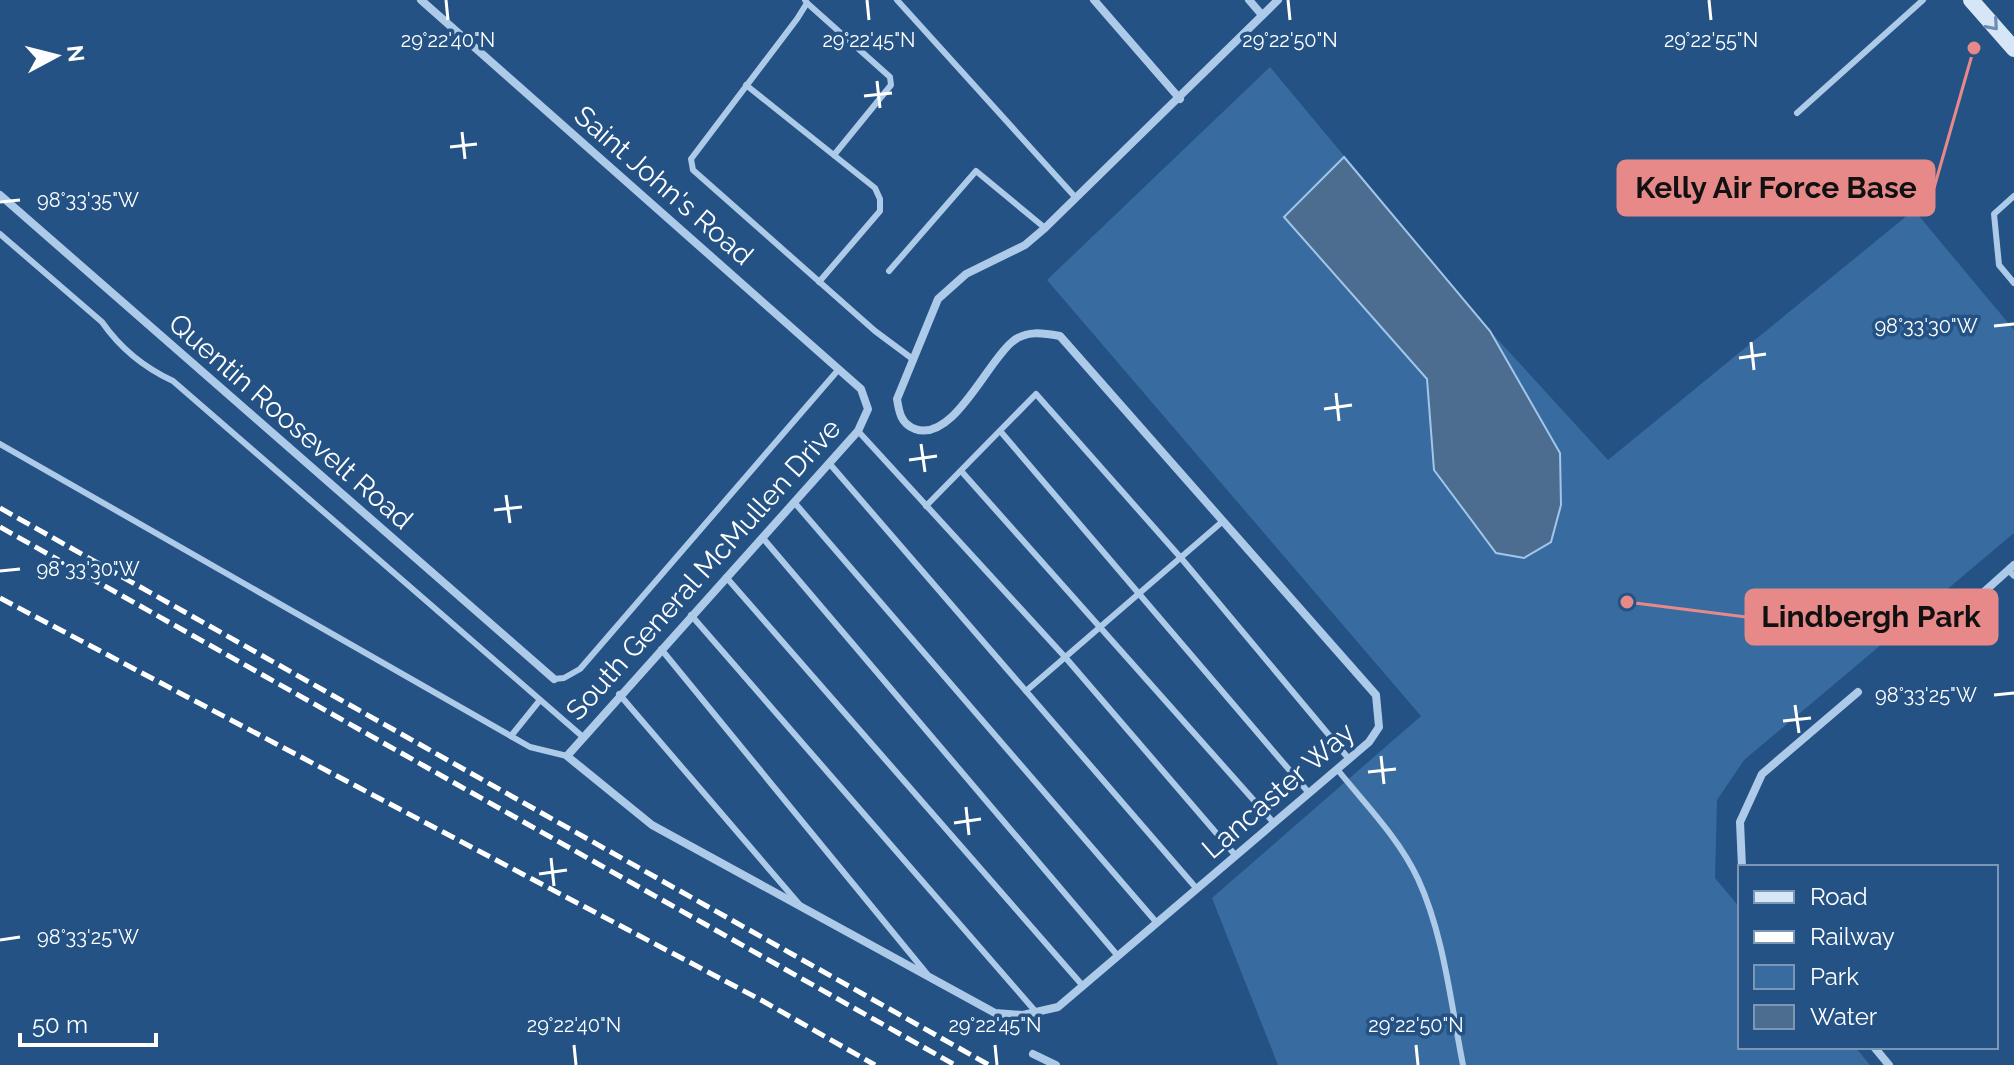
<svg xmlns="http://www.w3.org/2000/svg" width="2014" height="1065" font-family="Raleway,sans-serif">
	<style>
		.green { fill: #386ca1 }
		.water { fill: #4c6d90; stroke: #a1c6e9; stroke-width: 2 }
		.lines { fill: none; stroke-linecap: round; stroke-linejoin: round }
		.service { stroke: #adcae8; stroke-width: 6 }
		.minor { stroke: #adcae8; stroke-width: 8 }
		.secondary { stroke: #d7e6f7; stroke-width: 16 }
		.rail { stroke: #fff; stroke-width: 5; stroke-dasharray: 14 6; stroke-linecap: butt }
		.oneway { stroke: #6c8db2 }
		.ticks { fill: none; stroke: #fff; stroke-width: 3 }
		.labels { text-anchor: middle; stroke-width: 7; stroke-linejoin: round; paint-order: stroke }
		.street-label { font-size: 28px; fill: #fff; stroke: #245284 }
		.ticks-label { font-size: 20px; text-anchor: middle; fill: #fff; stroke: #245284; stroke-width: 7; stroke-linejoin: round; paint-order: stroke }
		.leader { fill: none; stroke: #e88989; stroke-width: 3 }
		.callout-dot { fill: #e88989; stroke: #245284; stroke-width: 3 }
		.callout { fill: #e88989; stroke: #e88989; stroke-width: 3 }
		.callout-label { font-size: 30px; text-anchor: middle; font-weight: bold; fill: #111 }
	</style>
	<rect width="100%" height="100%" fill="#245284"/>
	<polygon class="green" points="1270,67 1490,331 1608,460 1914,210 2014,330 2014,533 1744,760 1717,800 1715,878 1740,908 1740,1047 1855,1047 1870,1065 1278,1065 1212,898 1421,716 1047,280"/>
	<polygon class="water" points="1344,157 1490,331 1560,453 1561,505 1551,542 1524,558 1496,553 1434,470 1427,379 1284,217"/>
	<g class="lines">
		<g class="service">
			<polyline points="805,0 807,3 797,19 691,159 693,170 875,331 914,360"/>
			<polyline points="897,0 1076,198"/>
			<polyline points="807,3 890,77 891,85 834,155"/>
			<polyline points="746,85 875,188 880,199 880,211 819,282"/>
			<polyline points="1797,113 1923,0"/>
			<polyline points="2014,196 1994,214 1999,265 2014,283"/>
			<path d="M0,234L102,322C120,348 145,368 173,381L583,737"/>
			<polyline points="889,271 976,171 1045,228"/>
			<polyline points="858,431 1065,657 1236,856"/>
			<polyline points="1001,432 1309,793"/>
			<polyline points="0,444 530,747 567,756"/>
			<polyline points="829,463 1197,889"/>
			<polyline points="962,472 1274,823"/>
			<polyline points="794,502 1157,923"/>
			<polyline points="926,506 1036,394 1181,558 1349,759"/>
			<polyline points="762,537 1118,956"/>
			<polyline points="2008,570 2014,576"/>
			<polyline points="726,577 1083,986"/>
			<polyline points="691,615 1036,1012"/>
			<polyline points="661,649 927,974"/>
			<polyline points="554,679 564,678 580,669 839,369"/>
			<polyline points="1026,691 1223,521"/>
			<polyline points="619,694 799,904"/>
			<polyline points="511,736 540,700"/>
			<path d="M1337,769C1365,804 1399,838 1418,879C1444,935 1451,1005 1463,1065"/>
		</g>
		<g class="minor">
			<path d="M421,0L861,389L868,409L858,431L567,756L652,825L995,1013L1023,1015L1058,1007L1369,742L1379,727L1376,695L1060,336C1043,333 1026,330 1012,342C987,362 953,443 915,429C901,424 899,412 897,399L938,299L966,274L1025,245L1045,228L1278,0"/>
			<polyline points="1094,0 1180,99"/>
			<polyline points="1249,0 1262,15"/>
			<polyline points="0,195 554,679"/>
			<polyline points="1956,617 2014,565"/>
			<polyline points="1742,867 1740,822 1762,774 1858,692"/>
			<polyline points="1874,1047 1889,1065"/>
			<polyline points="1033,1054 1056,1065"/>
		</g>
		<polyline class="secondary" points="1971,0 2014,49"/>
		<g class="rail">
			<polyline points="0,508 989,1065"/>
			<polyline points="0,527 955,1065"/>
			<polyline points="0,598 761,1000 875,1065"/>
		</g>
	</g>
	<defs><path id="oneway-chevron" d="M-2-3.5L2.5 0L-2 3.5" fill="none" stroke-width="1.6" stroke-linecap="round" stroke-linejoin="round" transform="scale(2)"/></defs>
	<use class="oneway" href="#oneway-chevron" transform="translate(1993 25) rotate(49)"/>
	<path class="ticks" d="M446,0L448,20M867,0L869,20M1288,0L1290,20M1709,0L1711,20M877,81L880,108M864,96L892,93M462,132L465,159M450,147L477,144M0,202L20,200M1994,326L2014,324M1751,342L1754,370M1739,358L1766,354M1336,393L1339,421M1324,409L1352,405M921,444L925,472M909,460L937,456M506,495L510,523M494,510L522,507M0,571L20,569M1994,695L2014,693M1795,705L1799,733M1783,721L1811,718M1381,756L1384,784M1368,772L1396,769M966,807L969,835M954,823L981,819M551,858L554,886M539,874L567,870M0,940L20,937M574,1045L576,1065M995,1045L997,1065M1416,1045L1418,1065"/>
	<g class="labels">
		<g class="street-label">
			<text transform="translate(664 185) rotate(41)" y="10">Saint John's Road</text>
			<text transform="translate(291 421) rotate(41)" y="10">Quentin Roosevelt Road</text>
			<text transform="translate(703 569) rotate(-48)" y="10">South General McMullen Drive</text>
			<text transform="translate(1278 790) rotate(-41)" y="10">Lancaster Way</text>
		</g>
	</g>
	<g class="ticks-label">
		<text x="448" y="47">29°22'40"N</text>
		<text x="869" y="47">29°22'45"N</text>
		<text x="1290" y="47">29°22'50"N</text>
		<text x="1711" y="47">29°22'55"N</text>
		<text x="88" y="207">98°33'35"W</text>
		<text x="1926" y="333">98°33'30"W</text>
		<text x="88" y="576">98°33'30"W</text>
		<text x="1926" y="702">98°33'25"W</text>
		<text x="88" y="944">98°33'25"W</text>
		<text x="574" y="1032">29°22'40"N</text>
		<text x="995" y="1032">29°22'45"N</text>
		<text x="1416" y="1032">29°22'50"N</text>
	</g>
	<path class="leader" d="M1974 48L1934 188M1627 602L1746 617"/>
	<g class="callout-dot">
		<circle cx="1974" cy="48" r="8"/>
		<circle cx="1627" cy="602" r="8"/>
	</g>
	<g class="callout">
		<rect x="1618" y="161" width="316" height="54" rx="8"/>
		<rect x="1746" y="590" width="251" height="54" rx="8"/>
	</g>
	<g class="callout-label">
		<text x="1776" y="198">Kelly Air Force Base</text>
		<text x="1871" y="627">Lindbergh Park</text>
	</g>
	<rect x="1738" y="865" width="260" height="184" fill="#245284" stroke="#7c97b5" stroke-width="2"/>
	<rect x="1754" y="891" width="40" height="12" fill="#d7e6f7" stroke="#7c97b5" stroke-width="2"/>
	<text x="1810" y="905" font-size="24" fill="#ffffff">Road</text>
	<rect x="1754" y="931" width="40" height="12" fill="#ffffff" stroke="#7c97b5" stroke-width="2"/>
	<text x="1810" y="945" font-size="24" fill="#ffffff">Railway</text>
	<rect x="1754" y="965" width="40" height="24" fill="#386ca1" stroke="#7c97b5" stroke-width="2"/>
	<text x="1810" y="985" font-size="24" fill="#ffffff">Park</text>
	<rect x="1754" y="1005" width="40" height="24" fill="#4c6d90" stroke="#7c97b5" stroke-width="2"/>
	<text x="1810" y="1025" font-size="24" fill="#ffffff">Water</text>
	<g transform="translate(56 56) rotate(83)" stroke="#245284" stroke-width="6" paint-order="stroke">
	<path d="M0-6L14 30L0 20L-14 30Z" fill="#ffffff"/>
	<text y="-12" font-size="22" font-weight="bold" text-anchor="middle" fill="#ffffff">N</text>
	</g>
	<path d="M20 1033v12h136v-12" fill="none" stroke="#ffffff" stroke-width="4"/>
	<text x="32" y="1033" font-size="24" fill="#ffffff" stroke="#245284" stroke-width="6" paint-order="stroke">50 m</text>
</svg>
